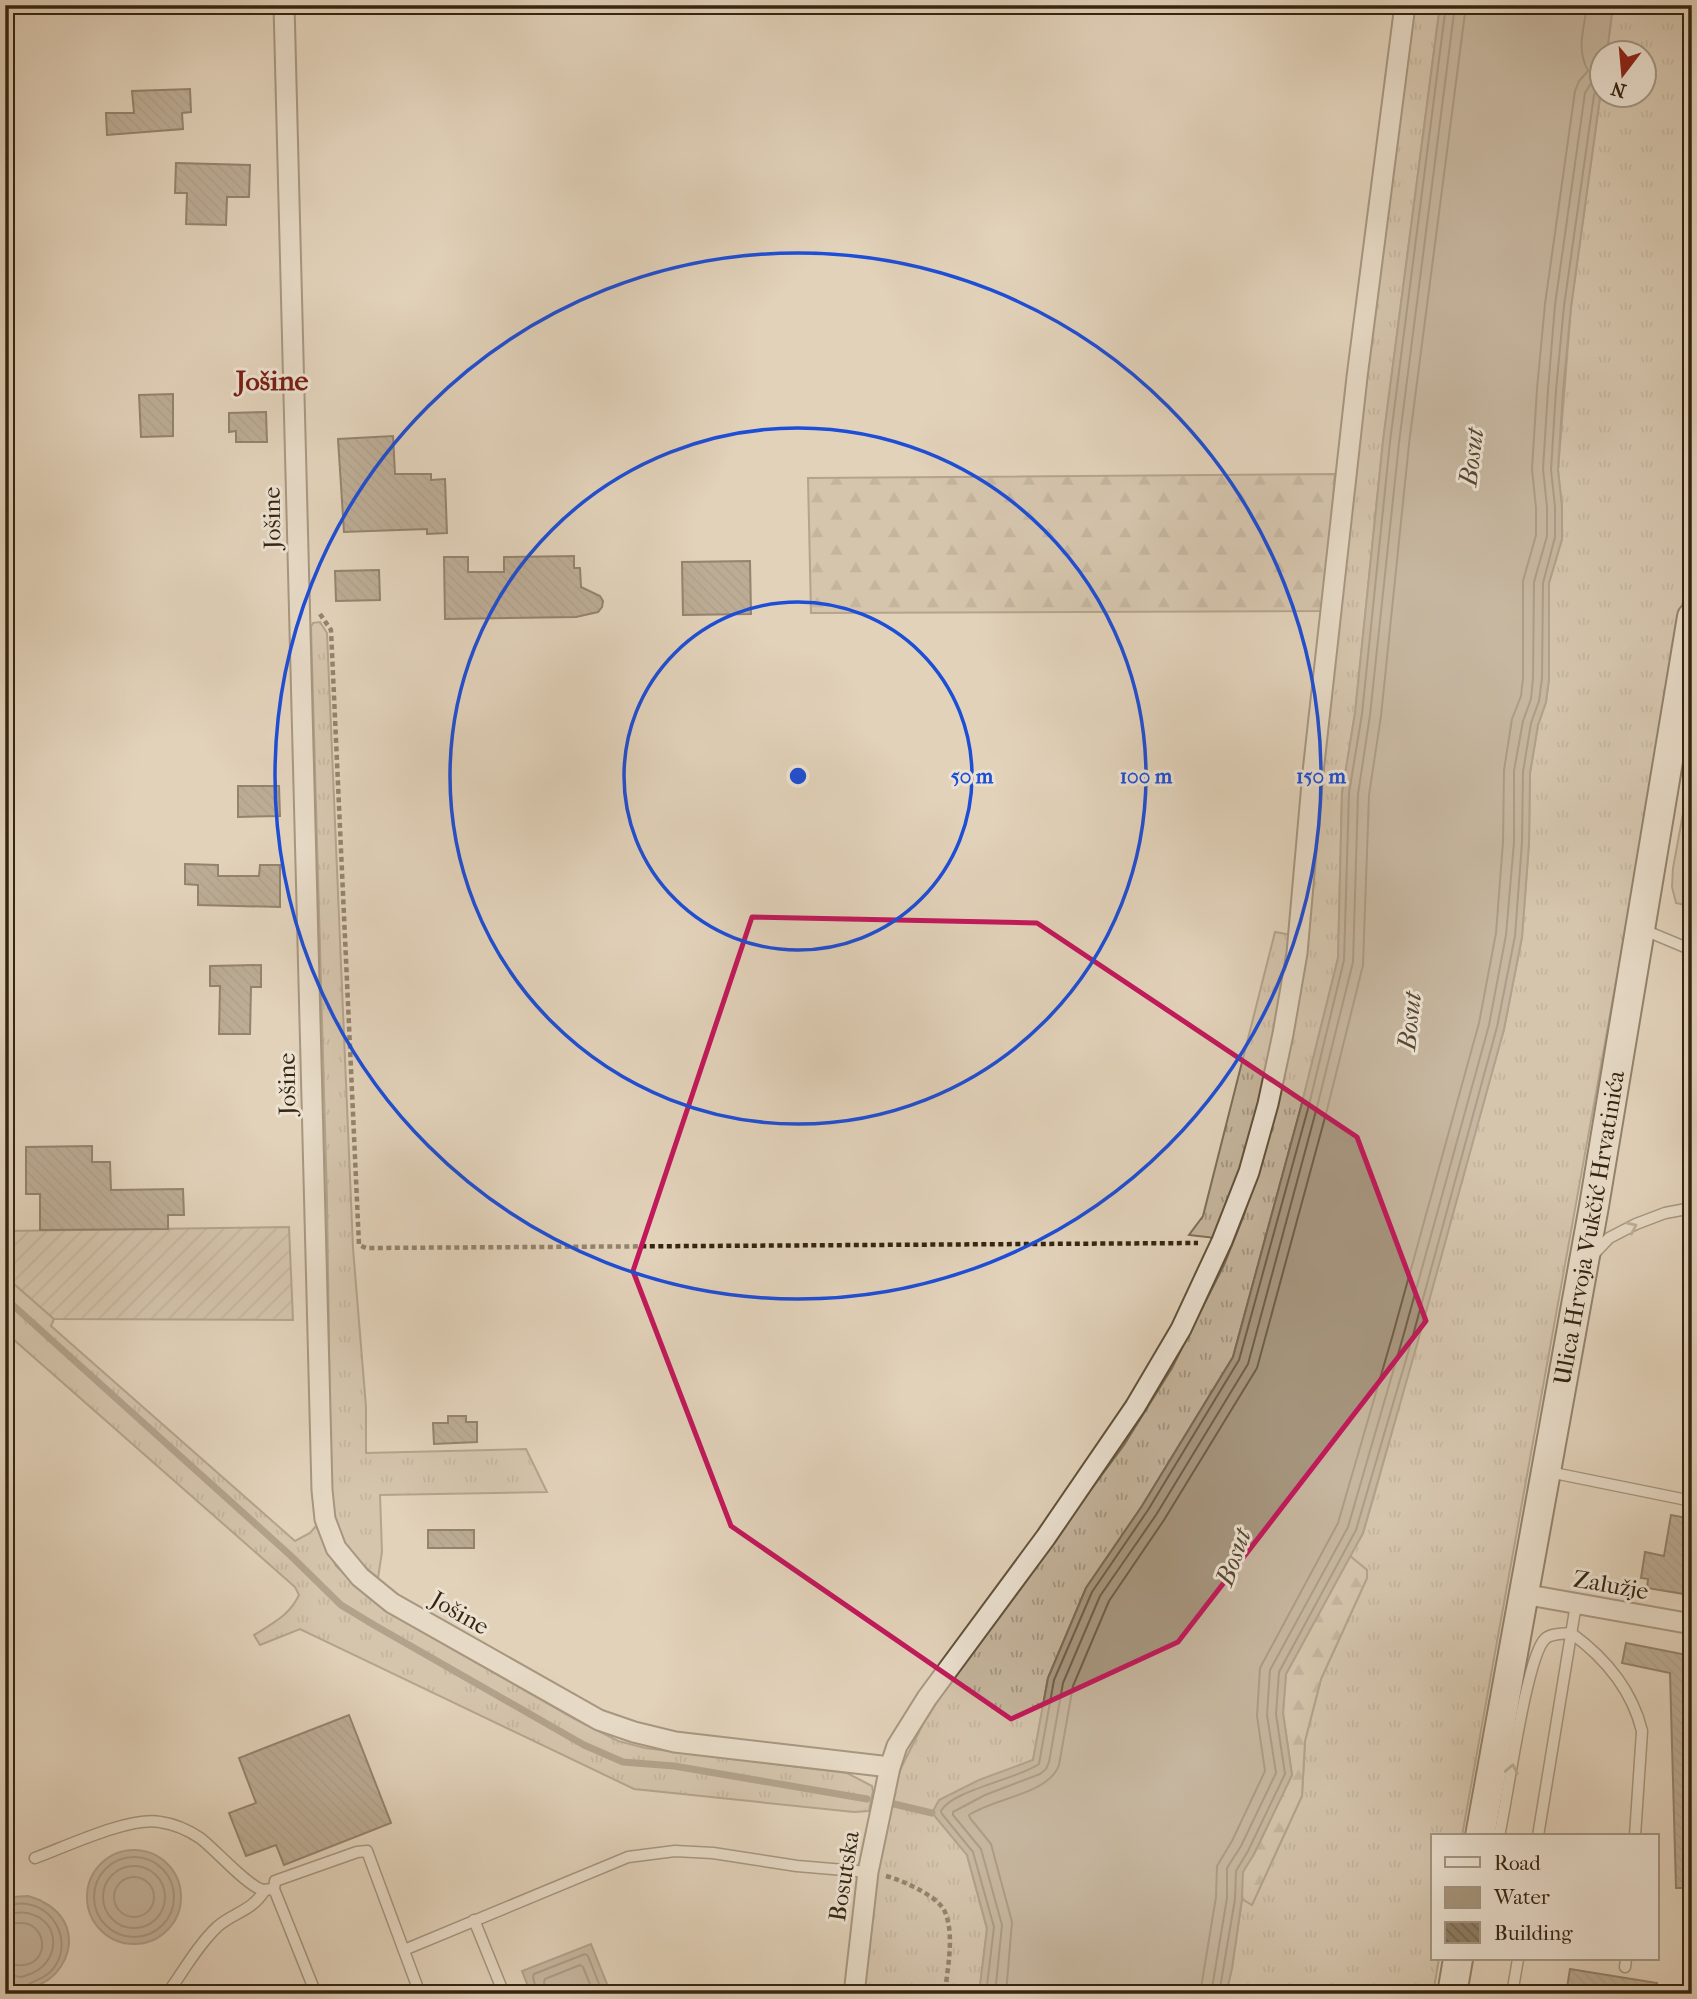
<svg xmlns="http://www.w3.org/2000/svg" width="1697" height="1999" font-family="'IM FELL French Canon',serif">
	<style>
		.grass { fill: url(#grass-tufts); stroke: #7d6d56; stroke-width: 2 }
		.forest { fill: url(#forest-firs); stroke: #7d6d56; stroke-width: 2 }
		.garden { fill: url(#garden-furrows); stroke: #7d6d56; stroke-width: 2 }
		.water { fill: #a79780; stroke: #796953; stroke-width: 2 }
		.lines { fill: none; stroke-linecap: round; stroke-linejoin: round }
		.shore { stroke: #6e5e48; stroke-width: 2 }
		.stream { stroke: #796953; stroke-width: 7 }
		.building { fill: url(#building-back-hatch); stroke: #352510; stroke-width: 2 }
		.lane-casing { stroke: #60503a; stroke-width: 13 }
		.street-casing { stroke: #60503a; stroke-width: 23 }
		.secondary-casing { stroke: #352510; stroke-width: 32 }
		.path { stroke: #352510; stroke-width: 4.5; stroke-dasharray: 5 3.5; stroke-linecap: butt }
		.lane { stroke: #ece2d2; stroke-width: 10 }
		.street { stroke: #ece2d2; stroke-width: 19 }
		.secondary { stroke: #ece2d2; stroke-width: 28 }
		.oneway { stroke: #908471 }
		.marked { fill: none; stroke: #c2185b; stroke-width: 5; stroke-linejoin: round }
		.ring { fill: none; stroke: #1d4ed8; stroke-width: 3.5 }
		.labels { text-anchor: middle; stroke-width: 6; stroke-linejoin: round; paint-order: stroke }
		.street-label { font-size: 24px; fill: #352510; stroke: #ece2d2 }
		.water-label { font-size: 26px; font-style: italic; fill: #574732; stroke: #ece2d2 }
		.quarter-label { font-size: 28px; font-weight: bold; fill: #7a1f14; stroke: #ece2d2 }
		.centre { fill: #1d4ed8; stroke: #ece2d2; stroke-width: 3.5 }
		.ring-label { font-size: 21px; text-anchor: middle; font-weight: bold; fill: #1d4ed8; stroke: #ece2d2; stroke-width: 6; stroke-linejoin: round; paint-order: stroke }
	</style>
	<defs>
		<pattern id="grass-tufts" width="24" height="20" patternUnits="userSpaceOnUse" patternTransform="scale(1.75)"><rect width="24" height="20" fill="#c5b59d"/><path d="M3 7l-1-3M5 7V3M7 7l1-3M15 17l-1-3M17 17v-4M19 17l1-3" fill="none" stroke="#a1937f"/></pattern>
		<pattern id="forest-firs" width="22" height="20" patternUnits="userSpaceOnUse" patternTransform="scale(1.75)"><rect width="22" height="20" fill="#c5b59d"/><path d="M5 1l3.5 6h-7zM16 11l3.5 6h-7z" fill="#a1937f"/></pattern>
		<pattern id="garden-furrows" width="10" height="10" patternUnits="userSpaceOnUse" patternTransform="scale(1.75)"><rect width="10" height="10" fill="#c5b59d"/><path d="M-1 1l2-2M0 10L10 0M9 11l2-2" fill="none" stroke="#a1937f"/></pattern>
		<pattern id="building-back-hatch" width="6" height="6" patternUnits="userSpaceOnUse" patternTransform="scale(1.75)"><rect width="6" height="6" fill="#8f7f68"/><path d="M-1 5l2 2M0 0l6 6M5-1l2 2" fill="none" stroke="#766854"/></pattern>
	</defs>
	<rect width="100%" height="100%" fill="#e2d2ba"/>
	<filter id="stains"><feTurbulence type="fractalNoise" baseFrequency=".00286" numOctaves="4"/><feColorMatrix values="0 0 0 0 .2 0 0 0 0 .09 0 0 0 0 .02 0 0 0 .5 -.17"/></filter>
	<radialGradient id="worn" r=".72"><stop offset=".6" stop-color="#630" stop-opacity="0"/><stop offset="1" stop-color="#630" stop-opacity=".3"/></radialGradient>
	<g class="grass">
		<polygon points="1414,5 1440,5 1383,441 1355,713 1342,793 1338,958 1302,1103 1233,1357 1142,1506 1086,1588 1048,1678 1033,1760 957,1791 967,1855 987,1929 979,1994 864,1994 872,1893 894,1788 902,1766 923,1724 957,1670 1124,1445 1172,1368 1224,1265 1244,1215 1276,1108 1307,929 1359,431"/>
		<polygon points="1613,5 1692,5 1692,550 1632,893 1462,1836 1433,1836 1433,1959 1439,1959 1433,1994 1226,1994 1232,1968 1242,1899 1252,1904 1302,1796 1305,1741 1321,1679 1367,1578 1367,1570 1350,1556 1363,1533 1377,1485 1504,1029 1522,937 1529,843 1530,773 1538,725 1546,702 1549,679 1549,583 1562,539 1562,507 1558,470 1571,307 1602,83 1602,94 1644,94 1644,52 1607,52"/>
		<path d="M320,622L327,633L353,1248L366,1407V1453L526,1449L547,1492L380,1495L382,1552L378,1578C360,1564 341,1546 334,1523C332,1513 332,1501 331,1490L327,1200L311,627L313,623Z"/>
		<polygon points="1692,703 1692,882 1689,906 1676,903 1672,887 1673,868 1686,797 1691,748"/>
		<polygon points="1275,932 1292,935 1275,1040 1252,1137 1215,1238 1189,1235 1203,1216"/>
		<path d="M5,1276L54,1319L51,1326L295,1541L310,1533L316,1526L336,1566L372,1600L407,1623L573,1718L618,1741L645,1748L847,1773L872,1786L873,1791L869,1811L854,1812L634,1789L300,1629L260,1645L254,1635C273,1623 289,1616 299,1595L295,1587L5,1332Z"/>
	</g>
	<g class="forest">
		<polygon points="1335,474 1324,611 811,613 808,478"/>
		<polygon points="1350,1556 1367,1570 1367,1578 1321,1679 1305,1741 1302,1796 1252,1905 1242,1899 1242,1872 1254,1854 1292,1775 1283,1713 1286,1674"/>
	</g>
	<polygon class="garden" points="289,1227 293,1320 54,1319 5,1276 5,1231"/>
	<g class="water">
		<polygon points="1440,5 1613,5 1607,52 1602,52 1602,83 1571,307 1563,391 1558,470 1562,507 1562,539 1549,583 1549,679 1546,702 1538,725 1530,773 1529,843 1522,937 1504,1029 1418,1341 1363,1533 1286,1674 1283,1713 1292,1775 1254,1854 1243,1872 1242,1899 1232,1968 1226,1994 979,1994 987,1928 967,1855 932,1813 939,1800 979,1780 1033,1760 1048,1678 1086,1588 1142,1506 1233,1357 1302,1103 1338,958 1342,793 1355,713 1383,441"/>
		<circle cx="134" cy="1897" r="47"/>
		<path d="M28,1896C33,1898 39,1899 43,1902C95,1929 62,1999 5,1989V1899L12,1897Z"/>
		<polygon points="591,1944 611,1994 531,1994 522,1971"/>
	</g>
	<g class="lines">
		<g class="shore">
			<circle cx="134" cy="1897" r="40"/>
			<circle cx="134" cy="1897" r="31"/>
			<circle cx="134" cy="1897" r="20"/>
			<path d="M5,1905C12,1905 20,1902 27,1904C54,1908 70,1939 57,1963C47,1981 34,1978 22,1989L14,1984L5,1983"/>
			<path d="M5,1914C13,1914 20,1911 27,1913C63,1920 61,1965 27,1975C25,1976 23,1977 21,1977C17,1977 10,1974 5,1974"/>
			<path d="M5,1925C13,1924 20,1921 28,1924C49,1932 46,1964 23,1965C17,1966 11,1964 5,1963"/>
			<polyline points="537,1994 533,1977 534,1974 585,1954 588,1956 603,1994"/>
			<polyline points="546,1994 544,1982 545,1979 580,1965 583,1967 594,1994"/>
			<path d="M986,1994L994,1927L973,1852L942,1814L941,1811C952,1790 1018,1779 1039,1764L1054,1680L1092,1592L1148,1510L1239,1360L1309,1105L1344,960L1349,793L1362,714L1390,442L1446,5"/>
			<polyline points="995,1994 1002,1925 981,1849 953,1815 953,1812 985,1795 1040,1774 1046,1769 1049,1762 1063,1683 1100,1596 1156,1515 1248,1364 1317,1107 1353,962 1358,794 1370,715 1399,443 1455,5"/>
			<path d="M1006,1994L1012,1922L991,1844L970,1818L969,1815C994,1798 1049,1794 1059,1765L1073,1686L1109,1601L1164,1520L1257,1368L1327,1110L1363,965L1369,795L1381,716L1409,444L1466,5"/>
			<path d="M1200,1994L1216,1897L1217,1866L1232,1841L1265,1771L1257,1716L1260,1668L1338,1523L1393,1334L1479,1023L1496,933L1503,842L1504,770L1512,719L1521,696L1523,678V581L1536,535V508L1532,469L1537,389L1545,304L1575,91L1579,81L1588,71C1576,48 1584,30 1587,5"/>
			<polyline points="1211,1994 1227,1898 1227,1868 1241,1846 1276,1773 1267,1715 1270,1670 1348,1527 1403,1337 1489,1025 1506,935 1514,842 1514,771 1523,721 1531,699 1533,678 1534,582 1547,536 1547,507 1543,469 1548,390 1555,305 1585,93 1591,83 1602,79"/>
			<polyline points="1219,1994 1235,1899 1236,1871 1248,1851 1285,1774 1276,1714 1279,1672 1356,1530 1412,1339 1497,1027 1515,936 1522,842 1523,772 1531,723 1539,701 1542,678 1543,583 1555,537 1555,507 1551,470 1556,390 1564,306 1594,95 1597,89 1602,87"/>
		</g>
		<g class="stream">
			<polyline points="5,1298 291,1556 341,1605 374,1625 584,1745 623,1762 674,1766 867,1799"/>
			<polyline points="894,1804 932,1813"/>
		</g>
	</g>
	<g class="building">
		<polygon points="190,89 191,112 182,113 183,129 107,135 106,113 134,113 132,91"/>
		<polygon points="176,163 250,165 249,197 227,197 226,225 186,224 187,193 175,193"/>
		<polygon points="173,394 173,436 141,437 139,395"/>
		<polygon points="266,412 267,442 236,442 236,431 229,432 229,413"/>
		<polygon points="393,436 395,474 431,474 431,480 445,479 447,533 427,534 427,529 344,532 338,439"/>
		<polygon points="574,556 574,568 580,568 581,587 600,596 603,601 602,607 598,612 576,617 445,619 444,557 468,557 468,572 504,572 504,557"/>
		<polygon points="750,561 751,614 683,615 682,562"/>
		<polygon points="379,570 380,600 336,601 335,571"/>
		<polygon points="238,786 279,786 280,816 238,817"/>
		<polygon points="185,864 218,865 218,876 259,876 260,865 280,865 280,907 198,905 198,885 185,884"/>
		<polygon points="261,965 261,987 251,987 250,1034 219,1034 220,986 210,986 210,966"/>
		<polygon points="92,1146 92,1162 110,1162 111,1190 183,1189 184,1215 168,1215 168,1229 40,1230 40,1194 26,1194 26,1147"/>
		<polygon points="448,1416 466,1416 466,1422 477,1422 477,1442 434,1444 433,1423 448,1423"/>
		<polygon points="1671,1515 1692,1519 1692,1583 1690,1595 1647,1588 1648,1579 1641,1578 1645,1552 1664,1556"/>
		<rect x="428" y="1530" width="46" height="18"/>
		<polygon points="1626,1643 1692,1656 1692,1888 1676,1888 1670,1673 1622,1663"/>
		<polygon points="349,1715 391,1823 284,1865 276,1845 246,1856 229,1813 256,1803 239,1758"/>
		<polygon points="1570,1969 1657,1983 1657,1994 1566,1994"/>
	</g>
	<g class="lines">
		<g class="lane-casing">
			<g id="lane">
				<polyline points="1644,930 1692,950"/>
				<polyline points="1593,1255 1609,1238 1636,1224 1665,1213 1692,1208"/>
				<polyline points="1549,1472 1692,1501"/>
				<path d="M1499,1836C1507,1802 1526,1657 1545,1639C1551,1633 1563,1634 1571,1633C1604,1657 1632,1690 1642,1731L1635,1836"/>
				<polyline points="1538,1836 1576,1604"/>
				<path d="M35,1858C65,1847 130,1816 160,1822C174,1824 188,1830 200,1838C216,1850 247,1886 263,1890C266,1890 270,1889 274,1889"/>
				<polyline points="474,1920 504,1994"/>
				<polyline points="404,1950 628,1857 675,1851 713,1853 797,1866 868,1872"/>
				<polyline points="1625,1967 1626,1959"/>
				<path d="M167,1994C183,1972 197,1946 217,1927C234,1912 251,1912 265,1890"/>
				<polyline points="316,1994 274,1889 275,1881 357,1852 367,1851 420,1994"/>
				<polyline points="1512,1994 1518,1959"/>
			</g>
		</g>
		<g class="street-casing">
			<g id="street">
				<polyline points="284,5 322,1490 325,1519 336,1548 360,1577 392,1603 599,1720 634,1732 675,1742 890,1767"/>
				<polyline points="1523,1594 1692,1624"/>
				<polyline points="854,1994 868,1872 890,1767 897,1746 927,1698 1046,1537 1135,1407 1181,1329 1222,1241 1249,1172 1268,1104 1283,1034 1297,953 1313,772 1357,377 1405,5"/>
			</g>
		</g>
		<g class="secondary-casing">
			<g id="secondary">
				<path id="s1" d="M1480,1836L1594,1206L1692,617"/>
				<polyline points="1452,1994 1458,1959"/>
			</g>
		</g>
		<g class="path">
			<polyline points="320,614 331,630 359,1245 366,1248 1198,1243"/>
			<path d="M886,1876C897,1879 906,1883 916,1888C927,1894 940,1901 945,1912C955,1936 947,1969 945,1994"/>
		</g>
		<use href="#lane" class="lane"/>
		<use href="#street" class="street"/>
		<use href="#secondary" class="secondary"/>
	</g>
	<defs><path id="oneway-chevron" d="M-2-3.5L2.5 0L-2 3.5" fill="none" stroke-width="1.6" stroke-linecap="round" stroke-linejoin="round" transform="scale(1.75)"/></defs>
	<g class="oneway">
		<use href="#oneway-chevron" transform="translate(1632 1227) rotate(-25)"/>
		<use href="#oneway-chevron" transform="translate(1512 1769) rotate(-79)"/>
	</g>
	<path d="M0 0H1697V1999H0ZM752,917L1037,923L1357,1137L1426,1321L1178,1642L1011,1719L731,1526L633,1271Z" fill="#e2d2ba" fill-opacity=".55" fill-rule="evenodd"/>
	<path class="marked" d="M752,917L1037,923L1357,1137L1426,1321L1178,1642L1011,1719L731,1526L633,1271Z"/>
	<g class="ring">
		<circle cx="798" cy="776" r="174"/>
		<circle cx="798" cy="776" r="348"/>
		<circle cx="798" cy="776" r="523"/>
	</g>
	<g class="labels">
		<g class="street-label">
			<text transform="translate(272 518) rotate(-91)" y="8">Jošine</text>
			<text transform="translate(287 1084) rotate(-91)" y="8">Jošine</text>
			<text dy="8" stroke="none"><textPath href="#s1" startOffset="618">Ulica Hrvoja Vukčić Hrvatinića</textPath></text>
			<text transform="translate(1611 1585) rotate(10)" y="8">Zalužje</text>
			<text transform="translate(460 1613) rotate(30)" y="8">Jošine</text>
			<text transform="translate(844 1876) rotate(-81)" y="8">Bosutska</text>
		</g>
		<g class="water-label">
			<text transform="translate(1471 457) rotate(-83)" y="9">Bosut</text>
			<text transform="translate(1409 1021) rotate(-84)" y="9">Bosut</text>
			<text transform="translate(1233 1557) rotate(-70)" y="9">Bosut</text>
		</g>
		<g class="quarter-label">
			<text x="272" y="390">Jošine</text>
		</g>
	</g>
	<circle cx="798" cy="776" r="10" class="centre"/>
	<g class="ring-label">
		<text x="972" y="783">50 m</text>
		<text x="1146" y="783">100 m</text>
		<text x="1321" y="783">150 m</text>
	</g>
	<rect width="1697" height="1999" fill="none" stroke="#e2d2ba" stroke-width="28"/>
	<rect x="7" y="7" width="1683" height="1985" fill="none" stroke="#352510" stroke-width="3.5"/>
	<rect x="14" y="14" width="1669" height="1971" fill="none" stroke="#352510" stroke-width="2"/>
	<rect x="1431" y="1834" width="228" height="126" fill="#ece2d2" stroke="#a39684" stroke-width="2"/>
	<rect x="1445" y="1857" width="35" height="10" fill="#ece2d2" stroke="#a39684" stroke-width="2"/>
	<text x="1494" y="1870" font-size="21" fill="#352510">Road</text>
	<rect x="1445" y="1887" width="35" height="21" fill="#a79780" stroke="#a39684" stroke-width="2"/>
	<text x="1494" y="1904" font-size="21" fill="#352510">Water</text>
	<rect x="1445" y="1922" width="35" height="21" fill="url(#building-back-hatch)" stroke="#a39684" stroke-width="2"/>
	<text x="1494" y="1940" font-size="21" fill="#352510">Building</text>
	<g transform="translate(1623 74) rotate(196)"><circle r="33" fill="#ece2d2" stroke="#a39684" stroke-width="2"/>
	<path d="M0-5L12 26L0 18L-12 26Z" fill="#8f2418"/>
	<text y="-10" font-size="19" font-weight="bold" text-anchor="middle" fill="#352510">N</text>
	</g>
	<rect width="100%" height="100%" filter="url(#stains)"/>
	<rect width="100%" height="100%" fill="url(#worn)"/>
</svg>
